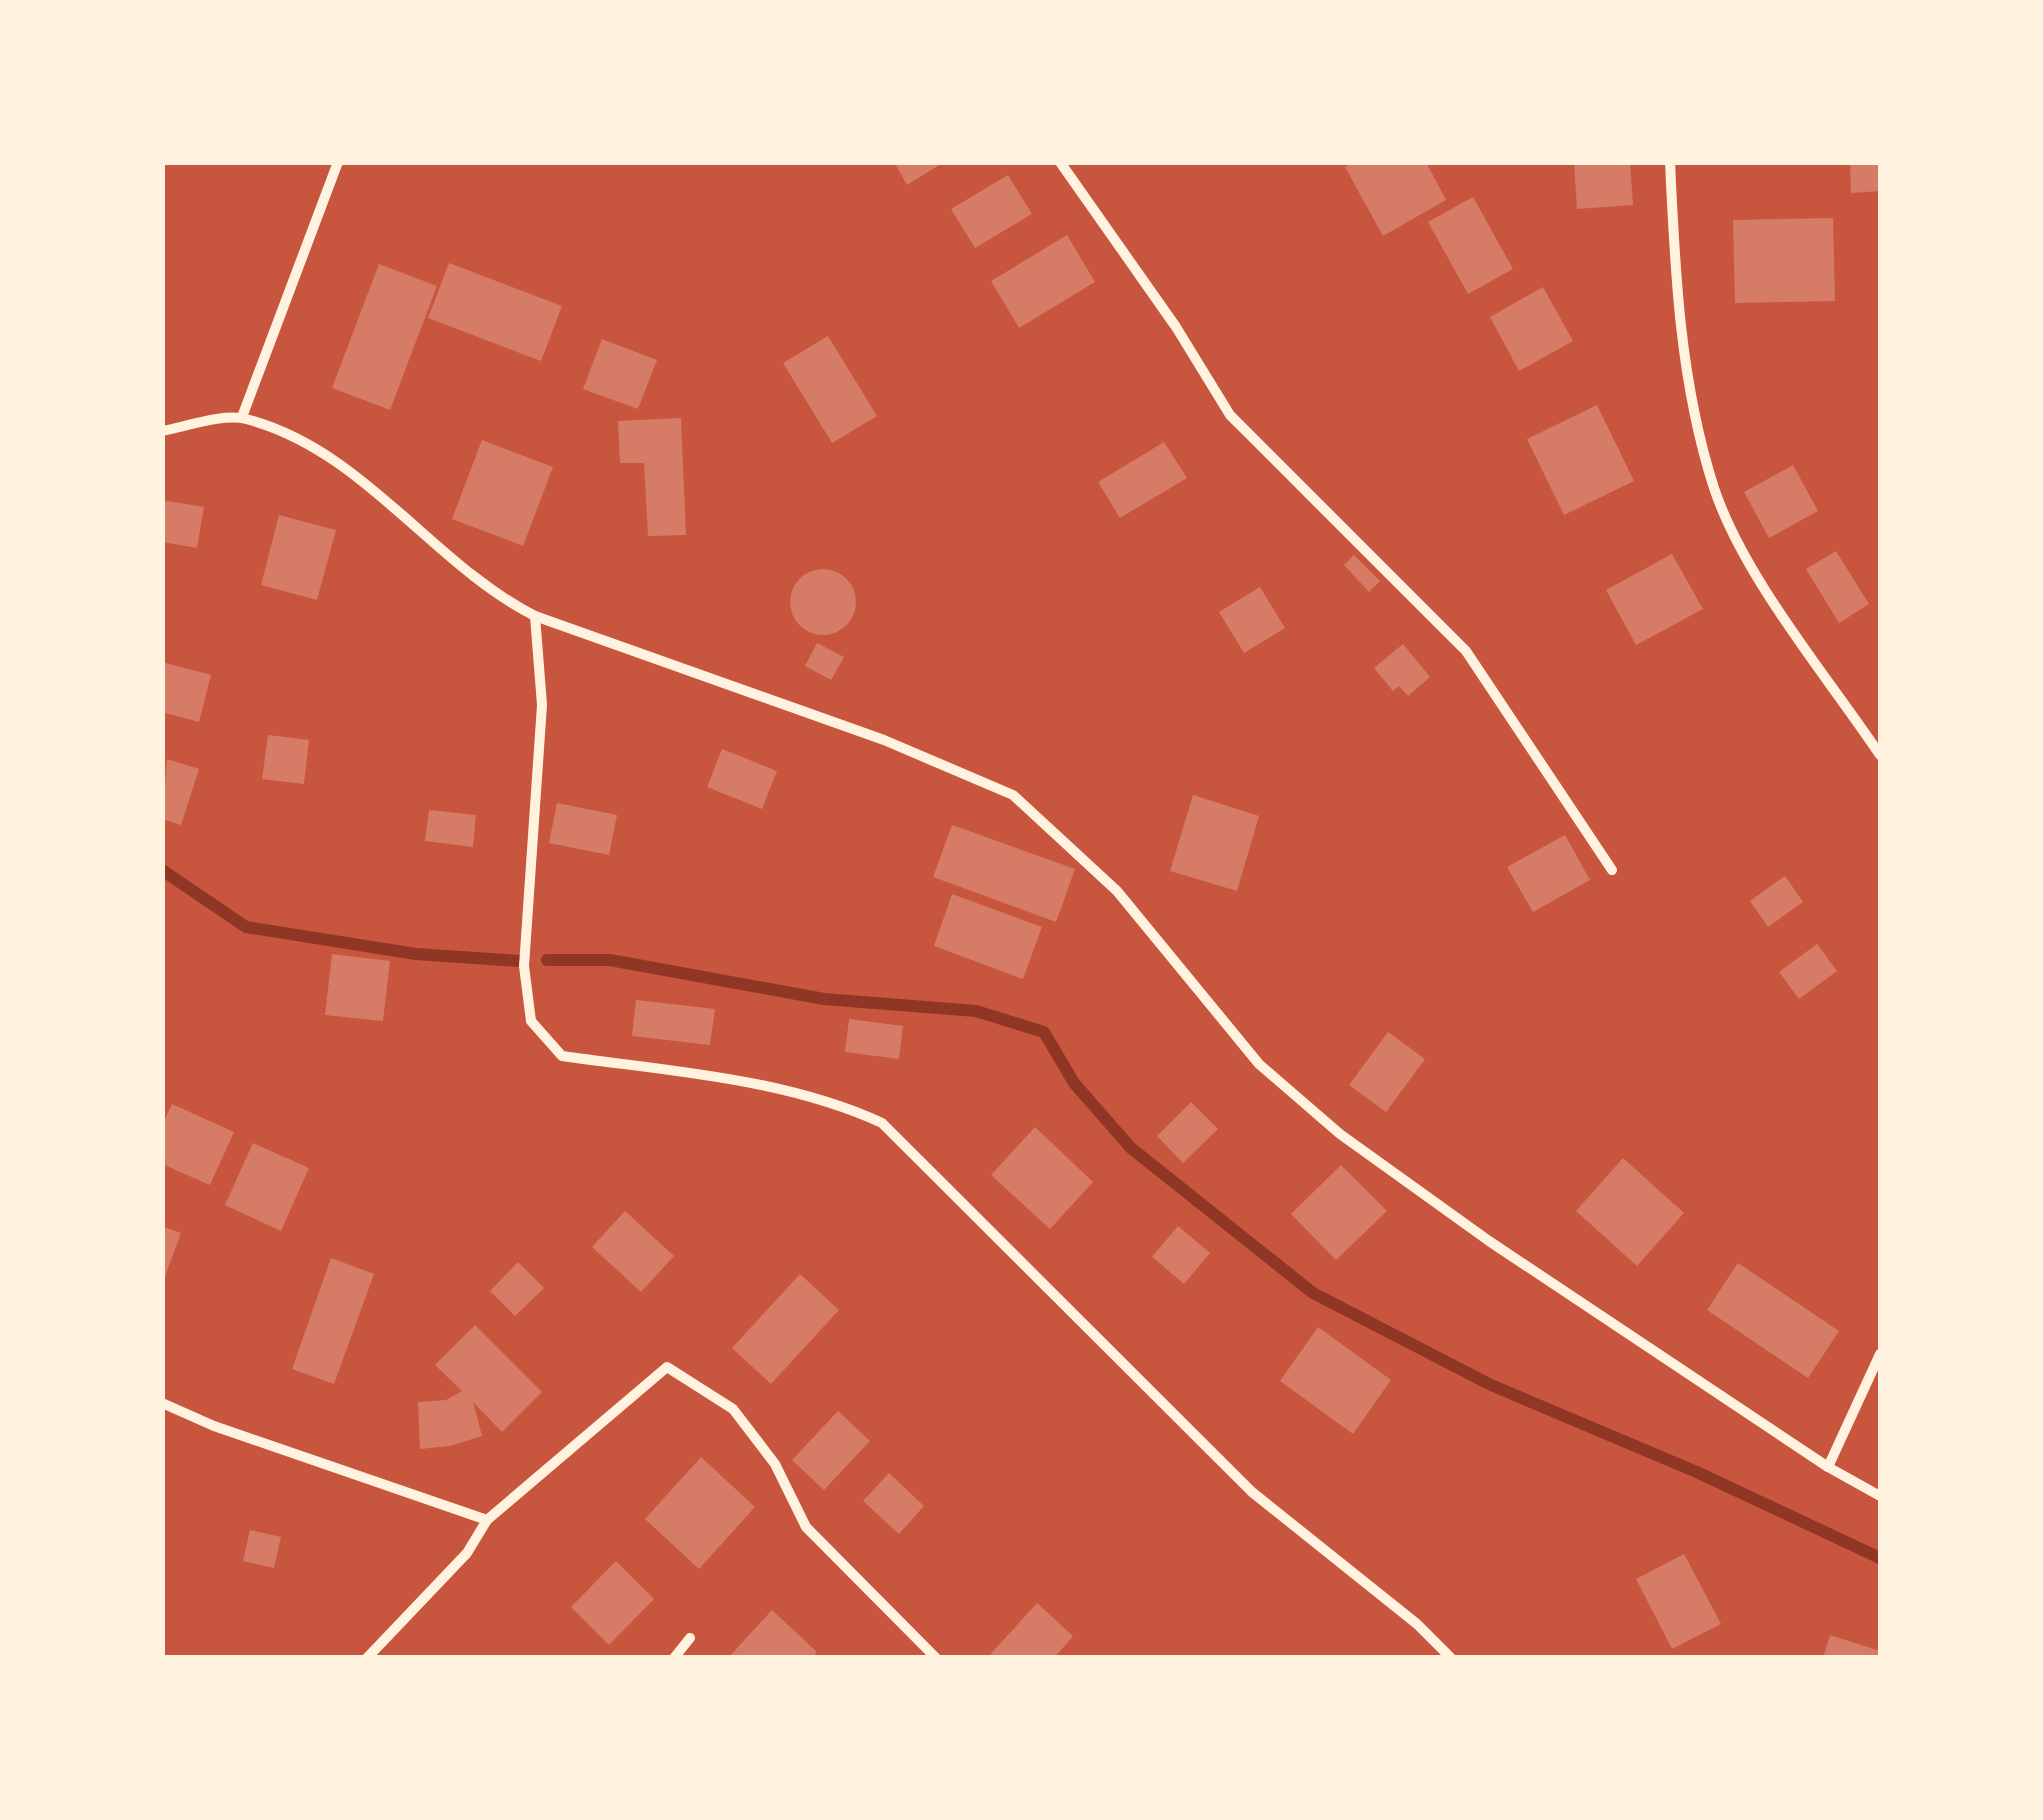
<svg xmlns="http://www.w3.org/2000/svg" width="2043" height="1820" font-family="Signika,sans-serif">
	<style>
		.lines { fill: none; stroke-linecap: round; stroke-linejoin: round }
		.stream { stroke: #8f3625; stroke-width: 12 }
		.building { fill: #d67c66 }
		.minor { stroke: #fff3e0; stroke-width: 10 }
	</style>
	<rect width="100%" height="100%" fill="#c8553d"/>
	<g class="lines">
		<g class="stream">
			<polyline points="162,870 246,927 416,954 519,961"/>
			<polyline points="547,960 610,960 824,999 976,1011 1044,1032 1074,1083 1131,1148 1313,1293 1491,1385 1699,1473 1880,1558"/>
		</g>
	</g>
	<g class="building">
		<polygon points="894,162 944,162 907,185"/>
		<polygon points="1352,162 1426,162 1446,200 1383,236 1345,167"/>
		<polygon points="1574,162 1630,162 1633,205 1577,209"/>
		<polygon points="1850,162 1880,162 1880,191 1851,193"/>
		<polygon points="1008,175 1032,214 975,248 951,209"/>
		<polygon points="1473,197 1513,269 1468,294 1428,222"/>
		<polygon points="1833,218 1835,301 1735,303 1733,220"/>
		<polygon points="1067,235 1095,282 1019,328 991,281"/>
		<polygon points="449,263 562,306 541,361 428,318"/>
		<polygon points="379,264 437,286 390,410 332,388"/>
		<polygon points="1543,287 1573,341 1519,371 1490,317"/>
		<polygon points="828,336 877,416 832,443 783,363"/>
		<polygon points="602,339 657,360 638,409 583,389"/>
		<polygon points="1597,405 1634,481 1564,515 1527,439"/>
		<polygon points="681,418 686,535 648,536 644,463 620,463 618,421"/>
		<polygon points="482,440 553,467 523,546 452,519"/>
		<polygon points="1164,442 1187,478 1120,518 1098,482"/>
		<polygon points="1793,465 1818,511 1769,538 1744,492"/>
		<polygon points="162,500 204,507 197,548 162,542"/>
		<polygon points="279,515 336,530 317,600 261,585"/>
		<polygon points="1836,551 1869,604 1839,623 1806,569"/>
		<polygon points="1672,554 1703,609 1636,645 1606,590"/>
		<polygon points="1354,555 1380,581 1369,592 1344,565"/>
		<circle cx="823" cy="602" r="33"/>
		<polygon points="1260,587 1285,628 1244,653 1219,612"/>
		<polygon points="817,643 844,657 831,680 805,666"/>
		<polygon points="1403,644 1430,677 1408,696 1399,686 1393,691 1374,668"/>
		<polygon points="162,662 211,675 199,722 162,712"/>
		<polygon points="268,735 309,740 304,784 262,779"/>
		<polygon points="722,749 777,771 762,809 707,787"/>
		<polygon points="167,759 199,769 181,825 162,819"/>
		<polygon points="1193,795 1259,816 1237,891 1170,871"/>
		<polygon points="557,803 617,815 609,855 549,843"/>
		<polygon points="429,810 476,815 473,847 425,841"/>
		<polygon points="952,825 1075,869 1056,922 933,877"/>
		<polygon points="1565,835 1590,880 1533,912 1507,867"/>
		<polygon points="1785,876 1803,902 1768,927 1750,901"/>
		<polygon points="952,894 1042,927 1023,979 934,946"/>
		<polygon points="1817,944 1837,971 1799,999 1779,972"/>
		<polygon points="332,954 390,961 383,1021 325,1015"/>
		<polygon points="636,1000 715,1009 710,1045 632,1036"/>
		<polygon points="849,1019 903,1026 899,1059 845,1052"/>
		<polygon points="1388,1032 1425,1059 1386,1112 1349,1085"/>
		<polygon points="1191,1102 1218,1129 1183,1163 1157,1136"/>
		<polygon points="172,1104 234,1132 210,1185 162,1164 162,1125"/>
		<polygon points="1035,1127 1093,1182 1050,1229 991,1175"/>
		<polygon points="253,1143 309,1168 281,1231 225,1205"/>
		<polygon points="1623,1158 1684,1213 1637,1266 1576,1211"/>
		<polygon points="1341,1165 1387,1211 1336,1260 1291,1214"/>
		<polygon points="625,1211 674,1256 641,1292 592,1247"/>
		<polygon points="162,1226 181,1233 163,1282 162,1282"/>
		<polygon points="1178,1226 1210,1253 1184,1284 1152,1257"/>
		<polygon points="331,1258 374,1274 334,1384 292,1369"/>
		<polygon points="518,1262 544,1288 515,1316 490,1291"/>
		<polygon points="1738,1263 1839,1331 1808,1378 1707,1310"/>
		<polygon points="800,1274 839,1310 771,1384 732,1348"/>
		<polygon points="475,1325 542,1392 502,1432 473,1402 482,1436 450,1446 420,1449 418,1402 446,1400 462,1391 435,1365"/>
		<polygon points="1318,1327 1391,1380 1353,1434 1280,1381"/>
		<polygon points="838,1411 870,1441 824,1490 792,1460"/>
		<polygon points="701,1457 755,1507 699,1569 645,1519"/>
		<polygon points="889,1473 924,1506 899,1534 863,1501"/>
		<polygon points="250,1530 281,1537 274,1568 243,1561"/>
		<polygon points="1684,1554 1721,1624 1672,1649 1636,1579"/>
		<polygon points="616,1561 654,1599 609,1645 571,1607"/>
		<polygon points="1037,1603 1073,1636 1054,1658 987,1658"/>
		<polygon points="772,1610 817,1652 812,1658 728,1658"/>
		<polygon points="1830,1635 1880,1651 1880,1658 1823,1658"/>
	</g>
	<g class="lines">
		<g class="minor">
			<polyline points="1060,162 1176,327 1230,415 1466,651 1612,870"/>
			<path d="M1670,162C1675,272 1680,383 1714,488C1744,578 1827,676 1880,755"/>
			<polyline points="242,417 338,162"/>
			<path d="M162,431C185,427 223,413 246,419C363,449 432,564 535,616L884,740L1013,795L1117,891L1259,1064L1340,1134L1489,1241L1828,1467L1880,1496"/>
			<path d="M535,616L542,705L524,966L531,1021L562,1056C668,1071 784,1078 882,1123L1252,1492L1417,1624L1451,1658"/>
			<polyline points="162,1403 214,1426 487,1520 667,1367 733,1409 775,1464 806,1527 936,1658"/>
			<polyline points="1828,1467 1880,1354"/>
			<polyline points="367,1658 467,1553 487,1520"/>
			<polyline points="674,1658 690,1638"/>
		</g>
	</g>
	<rect width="2043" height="1820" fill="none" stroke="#fff3e0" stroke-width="330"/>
</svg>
